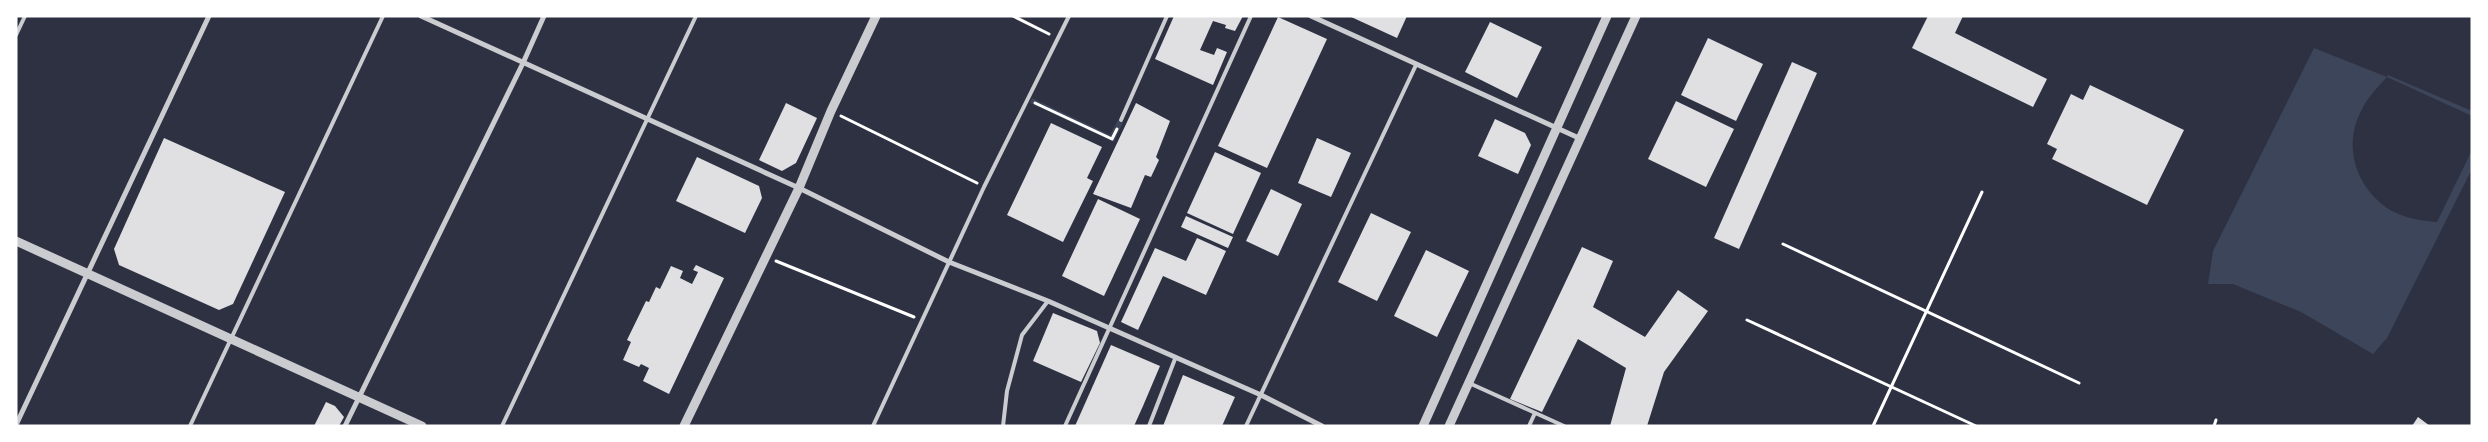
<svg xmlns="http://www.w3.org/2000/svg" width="2488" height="442" font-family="'DejaVu Sans',sans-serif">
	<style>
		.green { fill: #3c4559 }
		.building { fill: #e0e0e3 }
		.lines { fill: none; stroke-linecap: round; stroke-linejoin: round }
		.path { stroke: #fff; stroke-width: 3 }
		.service { stroke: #caccd0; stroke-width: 4 }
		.minor { stroke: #caccd0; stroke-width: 5 }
		.tertiary { stroke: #caccd0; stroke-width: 9 }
	</style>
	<rect width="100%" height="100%" fill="#2d3142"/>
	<g class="green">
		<path d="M2314,48L2387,77L2388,75L2472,111V116L2387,77C2378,87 2367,98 2361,111C2342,148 2357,190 2392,211C2405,218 2422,221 2437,222L2472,150V169L2387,338L2373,354L2301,312L2233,284H2208L2213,251Z"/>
		<polygon points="1032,98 1110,135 1118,120 1123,122 1114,142 1030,103"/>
	</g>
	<g class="building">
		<polygon points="1174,16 1243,16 1235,31 1225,28 1226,25 1213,21 1200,50 1214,55 1217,48 1227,52 1213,85 1155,59"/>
		<polygon points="1349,16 1407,16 1397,38"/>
		<polygon points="1928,16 1963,16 1955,33 2047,79 2033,107 1912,48"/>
		<polygon points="1278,17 1327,39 1267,168 1218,146"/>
		<polygon points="1490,22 1542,47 1517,98 1465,72"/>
		<polygon points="1708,38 1763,64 1736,121 1681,95"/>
		<polygon points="1792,62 1817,73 1739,249 1714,238"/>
		<polygon points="2090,85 2184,130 2147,205 2052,159 2057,149 2047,144 2071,94 2083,100"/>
		<polygon points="1676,101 1734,129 1706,187 1648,159"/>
		<polygon points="786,103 817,118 796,163 782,171 759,160"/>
		<polygon points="1136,103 1170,121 1156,157 1159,160 1151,177 1145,175 1131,208 1093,194"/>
		<polygon points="1495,119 1525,133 1531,145 1518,174 1478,156"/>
		<polygon points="1051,123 1102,147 1087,178 1093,181 1063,242 1007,215"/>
		<polygon points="164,138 285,192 233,304 219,310 119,265 114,249"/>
		<polygon points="1317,138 1351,153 1331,197 1298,183"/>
		<polygon points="1215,152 1261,173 1233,234 1187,213"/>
		<polygon points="697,157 759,186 762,198 745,233 676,201"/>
		<polygon points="1271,189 1302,204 1278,256 1246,241"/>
		<polygon points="1098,199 1140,219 1104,296 1062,276"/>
		<polygon points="1371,213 1411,232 1377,301 1338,282"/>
		<polygon points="1186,216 1233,237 1228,248 1181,227"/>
		<polygon points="1197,238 1226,251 1206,295 1163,276 1138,330 1121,322 1155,248 1186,261"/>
		<polygon points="1582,247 1613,261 1593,307 1645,337 1678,290 1708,311 1664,372 1647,426 1610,426 1626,368 1578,339 1542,412 1510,399"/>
		<polygon points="1426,250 1469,271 1437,337 1394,316"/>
		<polygon points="696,265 724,278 669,394 643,381 649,368 641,364 639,367 623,360 631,342 627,340 646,301 649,302 656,287 660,289 671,266 683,271 680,278 692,284 698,272 693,270"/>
		<polygon points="1053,313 1097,331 1100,343 1081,382 1033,361"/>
		<polygon points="1111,345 1160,366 1143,406 1134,426 1075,426"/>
		<polygon points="1183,375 1235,397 1222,426 1163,426"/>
		<polygon points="326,402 335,406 344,417 339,426 314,426"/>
		<polygon points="2418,417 2430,426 2412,426"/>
	</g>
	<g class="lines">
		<g class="path">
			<polyline points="1013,16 1049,34"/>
			<polyline points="1035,103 1112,139 1117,129"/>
			<polyline points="841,116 977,183"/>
			<polyline points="1783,244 2079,383"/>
			<polyline points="776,261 914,317"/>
			<polyline points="1747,320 1976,426"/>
			<polyline points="1873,426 1982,192"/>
			<polyline points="2214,426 2216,420"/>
		</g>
		<g class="service">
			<polyline points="16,35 25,16"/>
			<polyline points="1121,120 1167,16"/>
			<polyline points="1469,383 1564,426"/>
			<polyline points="190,426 383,16"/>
			<polyline points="502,426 696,16"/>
			<polyline points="873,426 984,187 1069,16"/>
			<polyline points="1003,426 1007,391 1022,335 1048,301"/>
			<polyline points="1065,426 1251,16"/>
			<polyline points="1149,426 1175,359"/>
			<polyline points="1246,426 1416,65"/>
			<polyline points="1529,426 1535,413"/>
		</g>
		<g class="minor">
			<polyline points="421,16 799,188 949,262 1048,301 1261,395 1322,426"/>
			<polyline points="1311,16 1581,139"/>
			<polyline points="16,425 209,16"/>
			<polyline points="345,426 523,63 544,16"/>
		</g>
		<g class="tertiary">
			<polyline points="16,241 422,426"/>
			<polyline points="684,426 799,188 831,111 876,16"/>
			<polyline points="1423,426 1607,16"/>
			<polyline points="1449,426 1636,16"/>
		</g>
	</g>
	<rect width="2488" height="442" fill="none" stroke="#ffffff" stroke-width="35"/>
</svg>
